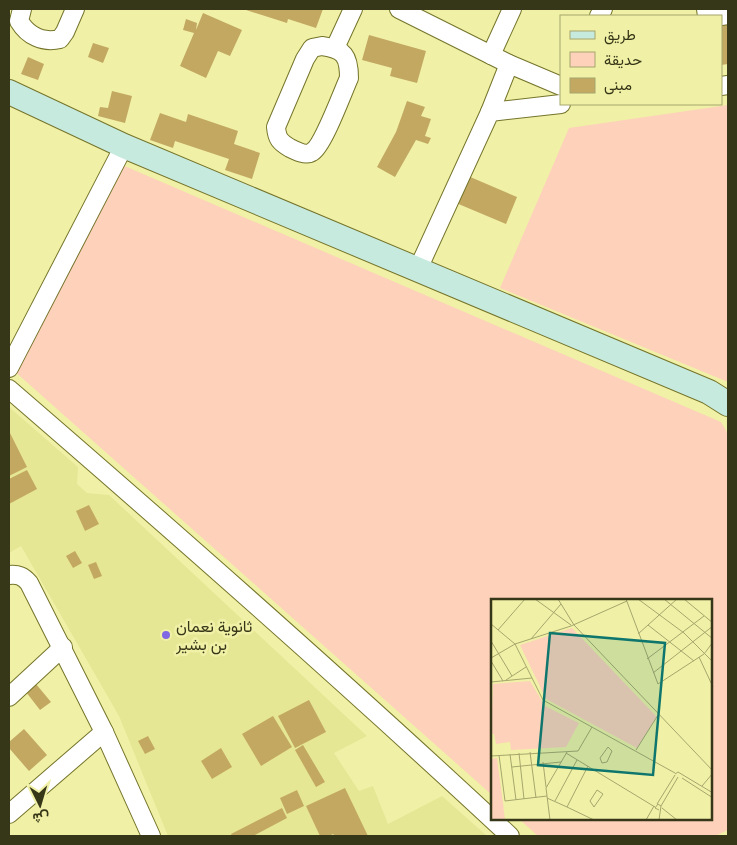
<svg xmlns="http://www.w3.org/2000/svg" width="737" height="845" font-family="'PT Serif',Vazirmatn,serif">
	<style>
		.built { fill: #e6e794 }
		.green { fill: #fed1ba }
		.building { fill: #c3a862 }
		.lines { fill: none; stroke-linecap: round; stroke-linejoin: round }
		.minor-casing { stroke: #74742b; stroke-width: 20 }
		.secondary-casing { stroke: #74742b; stroke-width: 26 }
		.minor { stroke: #fff; stroke-width: 18 }
		.secondary { stroke: #c7eadf; stroke-width: 24 }
		.poi-dot { fill: #8067e3; stroke: #f0f1a6; stroke-width: 2 }
		.labels { text-anchor: middle; stroke-width: 5; stroke-linejoin: round; paint-order: stroke }
		.poi-label { font-size: 16px; fill: #363618; stroke: #f0f1a6; text-anchor: start }
		.inset-road { fill: none; stroke: #a6a66d; stroke-width: 1 }
		.view { fill: #0f766e; fill-opacity: 0.15; stroke: #0f766e; stroke-width: 2.5 }
		.inset-edge { fill: none; stroke: #363618; stroke-width: 2.5 }
	</style>
	<rect width="100%" height="100%" fill="#f0f1a6"/>
	<polygon class="built" points="9,407 78,467 77,484 87,493 109,495 367,736 334,753 359,791 373,786 388,824 442,796 487,836 168,836 119,716 21,546 9,553"/>
	<g class="green">
		<polygon points="728,105 728,382 500,288 569,128"/>
		<polygon points="120,164 721,422 728,434 728,830 715,836 538,836 519,819 711,819 711,600 492,600 492,795 13,370"/>
	</g>
	<g class="building">
		<polygon points="243,9 323,9 316,28 288,19 287,23"/>
		<polygon points="203,13 242,30 230,56 218,51 206,78 180,66 194,33 183,30 186,19 197,23 196,30"/>
		<polygon points="728,22 728,64 721,65 721,23"/>
		<polygon points="369,35 426,51 417,83 390,76 392,68 362,60"/>
		<polygon points="93,43 109,48 103,63 88,57"/>
		<polygon points="28,57 44,64 38,80 21,74"/>
		<polygon points="112,91 132,96 125,123 98,116 100,107 108,108"/>
		<polygon points="407,101 425,107 421,116 431,119 425,136 431,138 428,144 416,140 395,177 377,167 396,132"/>
		<polygon points="160,113 186,122 188,114 238,131 234,144 260,153 252,179 225,170 229,159 175,141 173,148 150,140"/>
		<polygon points="461,173 517,197 506,224 449,200"/>
		<polygon points="9,431 27,467 9,476"/>
		<polygon points="27,470 37,489 9,504 9,479"/>
		<polygon points="89,505 99,524 85,531 76,511"/>
		<polygon points="75,551 82,563 73,568 66,556"/>
		<polygon points="96,562 102,576 94,579 88,565"/>
		<polygon points="36,684 51,702 40,710 26,692"/>
		<polygon points="309,700 326,732 295,748 278,716"/>
		<polygon points="273,716 292,747 261,766 242,734"/>
		<polygon points="24,729 47,755 29,771 9,748 9,742"/>
		<polygon points="148,736 155,749 145,754 138,741"/>
		<polygon points="303,745 325,782 316,787 295,750"/>
		<polygon points="221,748 232,767 212,779 201,761"/>
		<polygon points="345,788 368,836 335,836 333,834 329,836 320,836 306,806"/>
		<polygon points="297,790 304,806 287,814 280,798"/>
		<polygon points="282,808 287,818 253,836 232,836 231,834"/>
	</g>
	<g class="lines">
		<g class="minor-casing">
			<g id="minor">
				<path d="M22,9L19,21C28,36 43,43 60,39L65,32L75,9"/>
				<polyline points="399,9 509,64 561,86"/>
				<polyline points="706,9 707,16"/>
				<polyline points="599,16 603,9"/>
				<polyline points="721,16 728,15"/>
				<path d="M322,46C344,49 349,56 349,78C343,91 323,146 312,152C306,156 296,151 290,148C280,142 277,139 276,127L305,59L312,48Z"/>
				<polyline points="335,48 353,9"/>
				<polyline points="491,55 512,9"/>
				<polyline points="721,86 728,85"/>
				<polyline points="490,112 509,64"/>
				<polyline points="418,269 490,112 561,104"/>
				<polyline points="9,368 124,146"/>
				<path d="M9,389C178,535 346,683 510,836"/>
				<path d="M9,575C18,574 23,576 29,583L104,732L151,836"/>
				<polyline points="9,697 63,647"/>
				<polyline points="9,814 104,732"/>
			</g>
		</g>
		<g class="secondary-casing">
			<polyline id="secondary" points="9,92 124,146 709,392 728,404"/>
		</g>
		<use href="#minor" class="minor"/>
		<use href="#secondary" class="secondary"/>
	</g>
	<circle class="poi-dot" cx="166" cy="635" r="5"/>
	<g class="labels">
		<g class="poi-label">
			<text x="176" y="632">ثانوية نعمان<tspan x="176" dy="18">بن بشير</tspan></text>
		</g>
	</g>
	<g transform="translate(491 599)">
		<rect width="221" height="221" fill="#f0f1a6"/>
		<path d="M81,29L166,118L146,149L55,100L29,46ZM39,82L54,107L88,124L75,148L20,151L19,143L5,145L3,135H0L2,85ZM6,159L12,204L14,221H0V160Z" fill="#fed1ba"/>
		<path class="inset-road" d="M44,0L80,26M67,0L83,26L222,172M135,0L167,85L213,55L222,43M147,0L193,34L222,63M173,0L222,40M193,0L222,24M0,25L24,45L52,101L184,174M157,26L203,62M7,31L34,0M147,35L186,0M40,40L70,5M0,42L21,77M208,58L222,88M0,59L24,45L80,27L136,2M156,60L213,17M0,62L12,82M162,74L222,27M15,81L35,68M0,83L41,79M0,86V102M117,148L121,152L116,163L111,164L109,159ZM145,151L167,116M39,153L45,199M28,154L33,200M75,154L164,208M19,155L25,201M8,156L14,202L56,197M0,157L87,152L101,128M52,163L55,188M97,167L76,208L103,221M21,168L70,163M184,175L187,173L222,194M191,179L222,199M211,187L222,174M106,191L112,195L103,208L99,202ZM56,199L76,208M64,202L86,161M166,205L184,176M170,207L187,178M171,209L186,221M168,211L164,209L167,205L170,207L168,221M59,221L55,189L76,153M155,221L163,207"/>
		<path class="view" d="M59,34L174,44L162,176L47,166Z"/>
		<rect width="221" height="221" class="inset-edge"/>
	</g>
	<rect width="737" height="845" fill="none" stroke="#363618" stroke-width="20"/>
	<rect x="560" y="15" width="162" height="90" fill="#f0f1a6" stroke="#a6a66d"/>
	<rect x="570" y="31" width="25" height="8" fill="#c7eadf" stroke="#a6a66d"/>
	<text x="604" y="40" font-size="15" fill="#363618">طريق</text>
	<rect x="570" y="52" width="25" height="15" fill="#fed1ba" stroke="#a6a66d"/>
	<text x="604" y="65" font-size="15" fill="#363618">حديقة</text>
	<rect x="570" y="78" width="25" height="15" fill="#c3a862" stroke="#a6a66d"/>
	<text x="604" y="90" font-size="15" fill="#363618">مبنى</text>
	<g transform="translate(40 805) rotate(175)" stroke="#f0f1a6" stroke-width="4" paint-order="stroke">
	<path d="M0-4L9 19L0 12L-9 19Z" fill="#363618"/>
	<text y="-8" font-size="14" font-weight="bold" text-anchor="middle" fill="#363618">ش</text>
	</g>
</svg>
